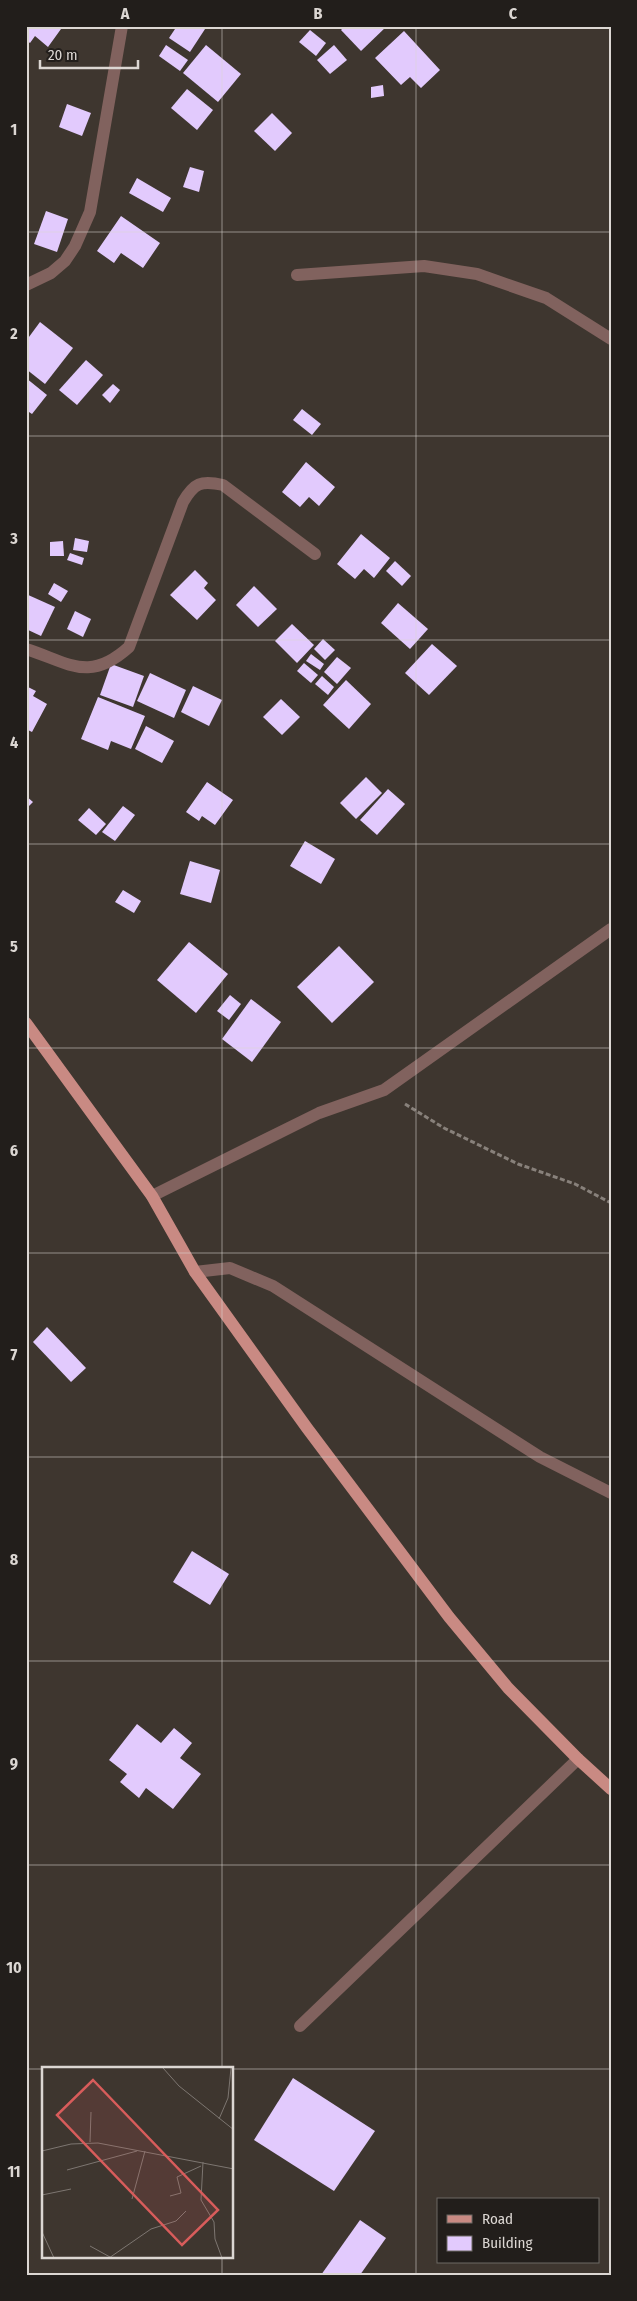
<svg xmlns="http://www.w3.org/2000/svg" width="637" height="2301" font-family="'Fira Sans Condensed',sans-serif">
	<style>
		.building { fill: #e2cafd }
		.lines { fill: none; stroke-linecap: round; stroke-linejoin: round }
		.path { stroke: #88817b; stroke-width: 3; stroke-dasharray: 5 2.5; stroke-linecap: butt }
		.service { stroke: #81625e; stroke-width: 12 }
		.minor { stroke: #81625e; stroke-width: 12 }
		.primary { stroke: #c98a83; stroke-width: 12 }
		.grid { fill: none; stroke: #dcd7d3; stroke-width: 1; stroke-opacity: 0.55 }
		.inset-road { fill: none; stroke: #7d7671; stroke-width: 1 }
		.view { fill: #d85c5b; fill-opacity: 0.15; stroke: #d85c5b; stroke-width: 2.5 }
		.inset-edge { fill: none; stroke: #dcd7d3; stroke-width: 2.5 }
		.neatline { fill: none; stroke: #dcd7d3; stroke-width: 2 }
		.grid-label { font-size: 16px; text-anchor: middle; font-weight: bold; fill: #dcd7d3 }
	</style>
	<rect width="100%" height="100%" fill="#3e362f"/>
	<g class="building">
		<polygon points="26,26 57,26 61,29 48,47 35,36 30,43 26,40"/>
		<polygon points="177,26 207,26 190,52 169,38"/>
		<polygon points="345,26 387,26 361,51 341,30"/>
		<polygon points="310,30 326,43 316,56 299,42"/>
		<polygon points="404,31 440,70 421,88 410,77 401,85 375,58"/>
		<polygon points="166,45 188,60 180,71 159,56"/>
		<polygon points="206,45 241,74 218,102 183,73"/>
		<polygon points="334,45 347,60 330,74 317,60"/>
		<polygon points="383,85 384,96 371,98 371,87"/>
		<polygon points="187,89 213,110 197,130 171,108"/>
		<polygon points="67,104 91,113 82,136 59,127"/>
		<polygon points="272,113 292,133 275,151 254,131"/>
		<polygon points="190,167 204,171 199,192 183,187"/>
		<polygon points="137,178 171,198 163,212 129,193"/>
		<polygon points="46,211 68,219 57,252 34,244"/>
		<polygon points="121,216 160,243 143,268 121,253 114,263 97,251"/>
		<polygon points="40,322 73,348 45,384 26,369 26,341"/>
		<polygon points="86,360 103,375 77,405 59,390"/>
		<polygon points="26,378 47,395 32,414 26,410"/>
		<polygon points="113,384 120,390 110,403 102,395"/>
		<polygon points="302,409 321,424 312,435 293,420"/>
		<polygon points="306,462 335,487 319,506 309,497 300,507 282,492"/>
		<polygon points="361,534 390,558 374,578 364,569 355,579 337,564"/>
		<polygon points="75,538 89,541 87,552 73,550"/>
		<polygon points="63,541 64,556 50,556 50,542"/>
		<polygon points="70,553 84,558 82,565 67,560"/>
		<polygon points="395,561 411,576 402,586 386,571"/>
		<polygon points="195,570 208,583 204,588 216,600 197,620 170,595"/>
		<polygon points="54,583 68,591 61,602 48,594"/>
		<polygon points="254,586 277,609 258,627 236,605"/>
		<polygon points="26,594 55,607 41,636 26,629"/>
		<polygon points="398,603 428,629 410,649 381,623"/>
		<polygon points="75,611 91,619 83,637 67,629"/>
		<polygon points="292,624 314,645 297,663 275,641"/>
		<polygon points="323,639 335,650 325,660 314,649"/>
		<polygon points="432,644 457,666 429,695 405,673"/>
		<polygon points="311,654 324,664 320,670 306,661"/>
		<polygon points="337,657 351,668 337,684 324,672"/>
		<polygon points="304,663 318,675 311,683 297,671"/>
		<polygon points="111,664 144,676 133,707 100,695"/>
		<polygon points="150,673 186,690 174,718 137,701"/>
		<polygon points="322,676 334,687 328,695 315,684"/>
		<polygon points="346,680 371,704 349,729 323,705"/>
		<polygon points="26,686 36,691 33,696 47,704 32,732 26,729"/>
		<polygon points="193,686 222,700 209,726 181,712"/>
		<polygon points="98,697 145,716 131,749 111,741 108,750 81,739"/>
		<polygon points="281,699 300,717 282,735 263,717"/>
		<polygon points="146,726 174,741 162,763 135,749"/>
		<polygon points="366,777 382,793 356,819 340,803"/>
		<polygon points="207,782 233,800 215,825 202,816 199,821 186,812"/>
		<polygon points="388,789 405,804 377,835 360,820"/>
		<polygon points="26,796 33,802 26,809"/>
		<polygon points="123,806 135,815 115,841 102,832"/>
		<polygon points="89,808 106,824 96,835 78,820"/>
		<polygon points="305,841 335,859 321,884 290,866"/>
		<polygon points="190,861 220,870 211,903 180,894"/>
		<polygon points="123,890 141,901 134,913 115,902"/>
		<polygon points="189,942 228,974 196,1013 157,980"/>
		<polygon points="339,946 374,982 332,1023 297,987"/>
		<polygon points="230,995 241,1004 229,1020 217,1011"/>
		<polygon points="251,999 281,1022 252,1062 222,1039"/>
		<polygon points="47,1327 86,1368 71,1382 33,1342"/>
		<polygon points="192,1551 229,1574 210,1605 173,1582"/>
		<polygon points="137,1724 161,1743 174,1728 192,1743 180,1758 201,1774 173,1809 146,1788 139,1798 120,1782 127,1774 109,1760"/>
		<polygon points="293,2078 375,2131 334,2191 254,2140"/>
		<polygon points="360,2220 386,2238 360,2275 321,2275"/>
	</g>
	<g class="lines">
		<polyline class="path" points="405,1104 444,1128 518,1164 575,1184 611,1203"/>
		<polyline class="service" points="300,2026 578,1759"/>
		<g class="minor">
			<polyline points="297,275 424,266 477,274 546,298 611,339"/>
			<polyline points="26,285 51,273 65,261 75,246 90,212 122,26"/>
			<path d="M26,649C70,663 89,683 129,647L183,502C194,483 201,480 223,485L315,554"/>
			<polyline points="152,1196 319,1113 384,1090 611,929"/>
			<polyline points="195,1272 230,1268 273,1286 540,1457 611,1493"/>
		</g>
		<polyline class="primary" points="26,1023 152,1196 195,1272 307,1428 449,1617 508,1688 578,1759 611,1789"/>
	</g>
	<path class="grid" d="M222,26V2068M416,26V2275M26,232H611M26,436H611M26,640H611M26,844H611M26,1048H611M26,1253H611M26,1457H611M26,1661H611M26,1865H611M26,2069H44M232,2069H611M222,2257V2275"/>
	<g transform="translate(42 2067)">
		<rect width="191" height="191" fill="#3e362f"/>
		<path class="inset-road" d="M121,1L137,19L192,63M177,52L186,31L189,1M48,75L49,45M0,84L29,77L56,76L192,102M161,95L159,133L172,155L173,172L180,191M25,103L95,84M0,128L29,122M128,129L139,126L135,110L159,99M90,132L103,84M0,165L12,191M48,179L68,190M67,191L109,162L134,154L144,144"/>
		<path class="view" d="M51,13L176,143L140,178L15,48Z"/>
		<rect width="191" height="191" class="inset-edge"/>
	</g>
	<rect width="637" height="2301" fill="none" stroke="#221e1b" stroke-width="55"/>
	<rect x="437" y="2198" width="162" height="65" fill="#221e1b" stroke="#6c6865"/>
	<rect x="447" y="2215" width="25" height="8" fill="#c98a83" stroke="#6c6865"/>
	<text x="482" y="2224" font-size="15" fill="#dcd7d3">Road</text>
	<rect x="447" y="2236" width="25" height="15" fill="#e2cafd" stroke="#6c6865"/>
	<text x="482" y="2248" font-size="15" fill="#dcd7d3">Building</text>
	<path d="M40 60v8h98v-8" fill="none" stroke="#dcd7d3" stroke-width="2.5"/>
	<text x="48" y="60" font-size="15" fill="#dcd7d3" stroke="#221e1b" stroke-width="4" paint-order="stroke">20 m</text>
	<rect x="28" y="28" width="582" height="2246" class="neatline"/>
	<g class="grid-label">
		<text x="125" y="19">A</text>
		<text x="318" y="19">B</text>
		<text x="513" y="19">C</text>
		<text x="14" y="135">1</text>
		<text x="14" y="339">2</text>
		<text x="14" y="544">3</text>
		<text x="14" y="748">4</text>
		<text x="14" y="952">5</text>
		<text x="14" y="1156">6</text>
		<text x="14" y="1360">7</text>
		<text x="14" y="1565">8</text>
		<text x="14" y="1769">9</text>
		<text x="14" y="1973">10</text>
		<text x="14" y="2177">11</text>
	</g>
</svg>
